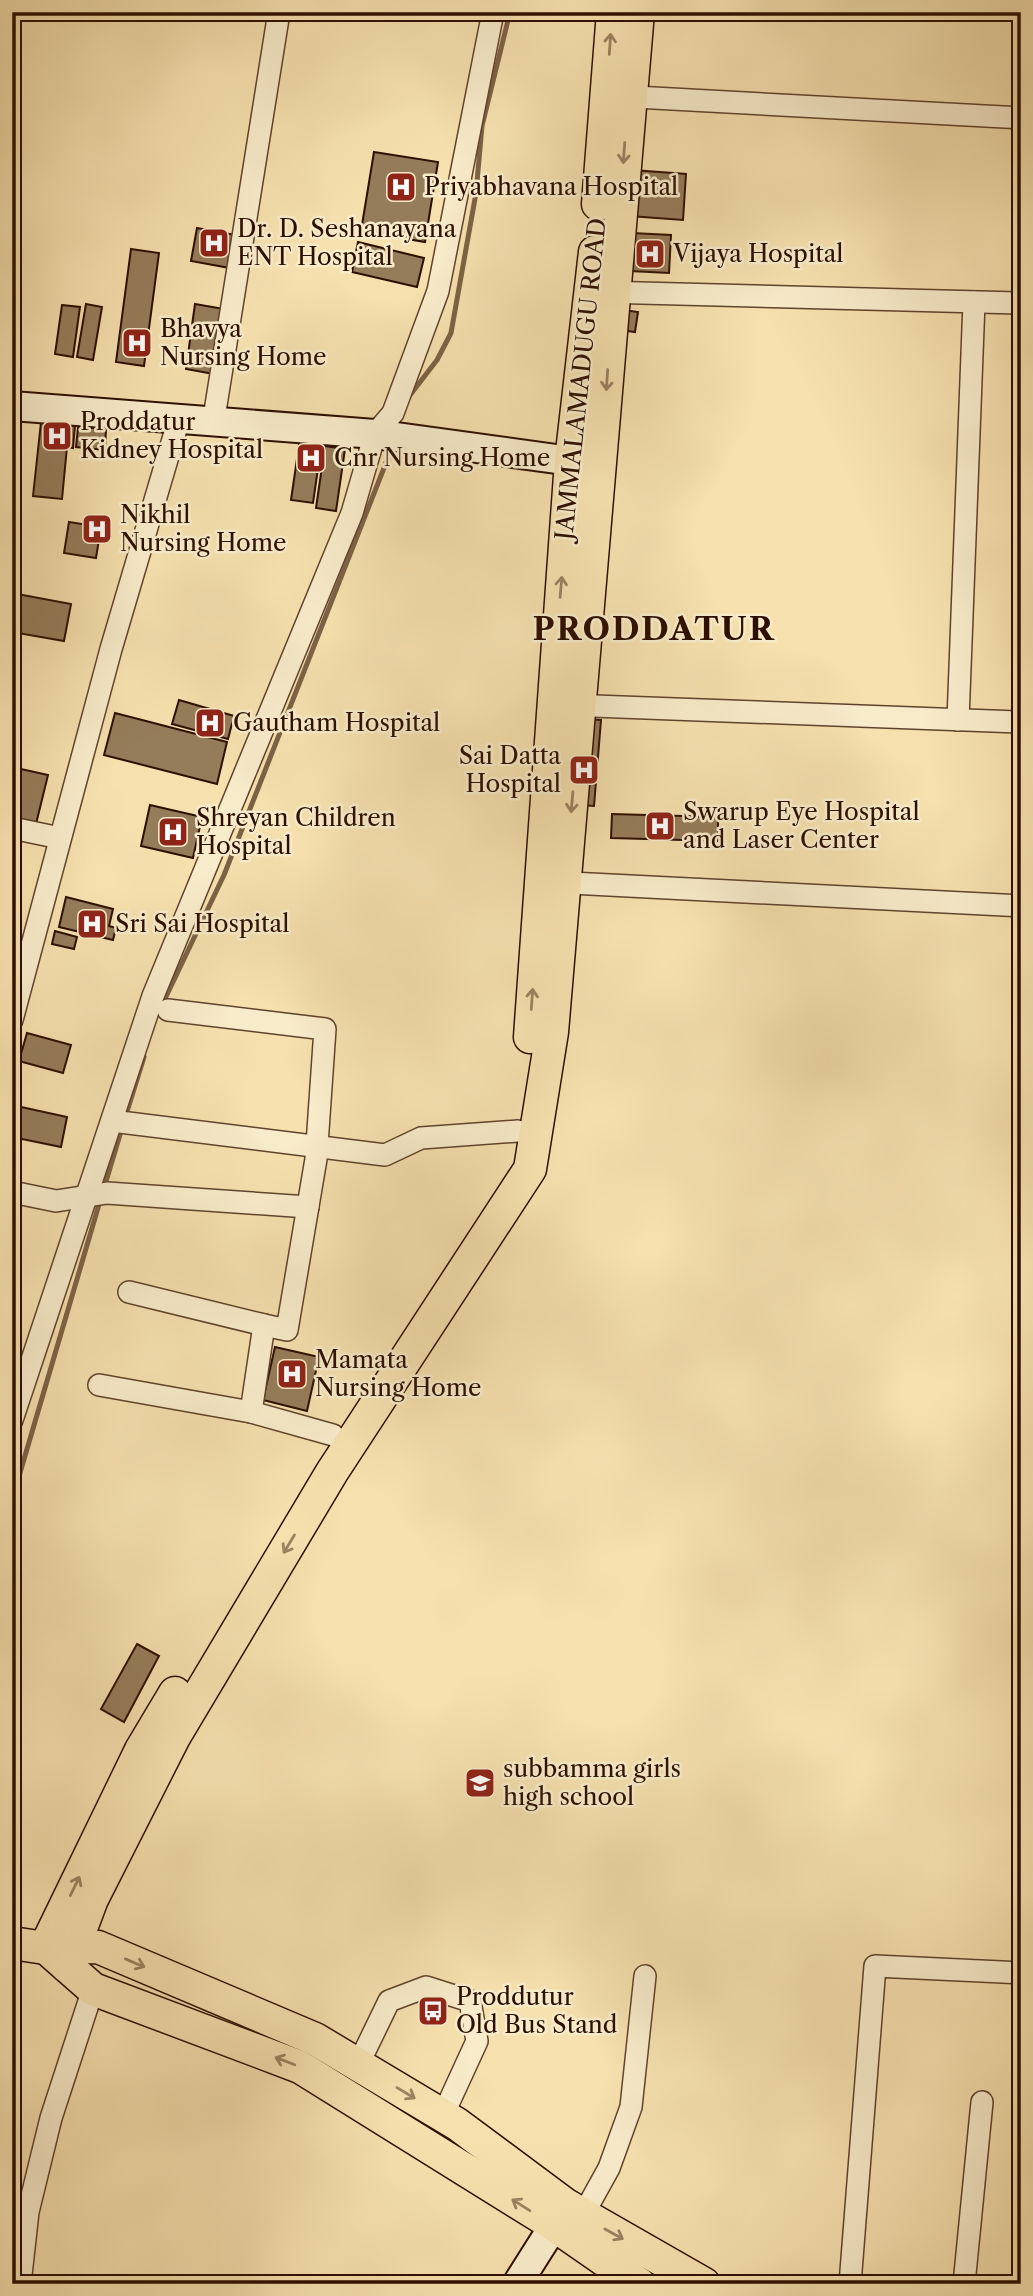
<svg xmlns="http://www.w3.org/2000/svg" width="1033" height="2296" font-family="'Libre Caslon Text',serif">
	<style>
		.lines { fill: none; stroke-linecap: round; stroke-linejoin: round }
		.stream { stroke: #7c6245; stroke-width: 5 }
		.building { fill: #957c5a; stroke: #2d0f00; stroke-width: 2 }
		.street-casing { stroke: #5f432c; stroke-width: 24 }
		.secondary-casing { stroke: #2d0f00; stroke-width: 32 }
		.primary-casing { stroke: #2d0f00; stroke-width: 35 }
		.street { stroke: #f8ebca; stroke-width: 21 }
		.secondary { stroke: #f8ebca; stroke-width: 28 }
		.primary { stroke: #f5e0ae; stroke-width: 32 }
		.oneway { stroke: #9b8260 }
		.labels { text-anchor: middle; stroke-width: 5; stroke-linejoin: round; paint-order: stroke }
		.poi-label { font-size: 24px; fill: #2d0f00; stroke: #f8ebca; text-anchor: start }
		.street-label { font-size: 24px; fill: #2d0f00; stroke: #f8ebca }
		.district-label { font-size: 32px; font-weight: bold; letter-spacing: 2px; fill: #2d0f00; stroke: #f8ebca }
	</style>
	<rect width="100%" height="100%" fill="#f5e0ae"/>
	<filter id="stains"><feTurbulence type="fractalNoise" baseFrequency=".00286" numOctaves="4"/><feColorMatrix values="0 0 0 0 .2 0 0 0 0 .09 0 0 0 0 .02 0 0 0 .5 -.17"/></filter>
	<radialGradient id="worn" r=".72"><stop offset=".6" stop-color="#630" stop-opacity="0"/><stop offset="1" stop-color="#630" stop-opacity=".3"/></radialGradient>
	<g class="lines">
		<g class="stream">
			<polyline points="407,399 437,360 451,333 476,193 482,126 510,12"/>
			<polyline points="162,1005 224,875 393,445"/>
			<polyline points="125,1118 144,1057"/>
			<polyline points="104,1188 122,1128"/>
			<polyline points="12,1500 100,1201"/>
		</g>
	</g>
	<g class="building">
		<polygon points="374,152 438,162 425,242 361,231"/>
		<polygon points="619,169 686,174 683,220 616,215"/>
		<polygon points="197,228 236,235 230,268 191,261"/>
		<polygon points="632,233 671,235 669,273 630,271"/>
		<polygon points="358,242 424,258 417,287 352,272"/>
		<polygon points="131,249 159,253 144,366 116,362"/>
		<polygon points="86,304 102,307 93,360 77,357"/>
		<polygon points="195,304 224,309 214,374 186,369"/>
		<polygon points="62,305 80,307 73,357 55,354"/>
		<polygon points="608,308 638,312 635,332 606,328"/>
		<polygon points="41,422 75,426 73,448 67,447 62,499 33,496"/>
		<polygon points="78,427 106,429 105,450 76,447"/>
		<polygon points="300,438 322,441 313,503 291,500"/>
		<polygon points="325,446 345,449 336,511 316,508"/>
		<polygon points="69,522 101,527 96,558 64,553"/>
		<polygon points="12,593 71,604 64,641 12,632"/>
		<polygon points="179,700 234,716 228,739 172,724"/>
		<polygon points="115,713 227,742 217,784 104,755"/>
		<polygon points="572,718 601,720 594,806 565,804"/>
		<polygon points="12,767 48,775 36,824 12,819"/>
		<polygon points="150,805 202,817 193,858 141,846"/>
		<polygon points="612,814 718,817 718,841 611,838"/>
		<polygon points="66,897 113,909 109,926 116,928 113,940 59,927"/>
		<polygon points="55,931 77,937 74,949 52,944"/>
		<polygon points="27,1033 71,1045 63,1073 19,1061"/>
		<polygon points="12,1105 67,1117 61,1147 12,1137"/>
		<polygon points="275,1347 319,1357 307,1411 263,1400"/>
		<polygon points="137,1644 159,1656 124,1722 101,1709"/>
	</g>
	<g class="lines">
		<g class="street-casing">
			<g id="street">
				<polyline points="617,96 1021,118"/>
				<polyline points="603,292 1021,303"/>
				<polyline points="213,424 279,12"/>
				<polyline points="567,705 1021,722"/>
				<polyline points="958,720 974,302"/>
				<polyline points="12,828 60,838"/>
				<polyline points="551,882 1021,906"/>
				<polyline points="168,1010 325,1029 316,1159 287,1330 264,1325 251,1412 333,1435"/>
				<polyline points="12,1020 111,649 179,419"/>
				<polyline points="112,1121 385,1155 421,1138 518,1131"/>
				<polyline points="12,1192 56,1201 107,1193 308,1207"/>
				<polyline points="129,1292 264,1325"/>
				<polyline points="99,1385 251,1412"/>
				<polyline points="12,1420 153,996 352,513 375,434 393,413 438,291 493,12"/>
				<polyline points="358,2065 389,2001 426,1987 470,2001 477,2041 443,2115"/>
				<polyline points="583,2215 609,2168 631,2107 645,1976"/>
				<polyline points="20,2284 28,2212 51,2118 93,1989"/>
				<polyline points="850,2284 875,1966 1021,1973"/>
				<polyline points="964,2284 982,2102"/>
			</g>
		</g>
		<g class="secondary-casing">
			<g id="secondary">
				<polyline points="12,406 375,434 571,461"/>
				<polyline points="517,2284 565,2208"/>
			</g>
		</g>
		<g class="primary-casing">
			<g id="primary">
				<polyline points="598,204 613,12"/>
				<polyline points="530,1037 571,461 595,252"/>
				<polyline points="12,1943 45,1948 98,1947 315,2039 457,2124 566,2205 704,2284"/>
				<polyline points="45,1948 141,1750 175,1693"/>
				<polyline points="52,1953 93,1989 300,2067 554,2225 639,2284"/>
				<polyline points="67,1966 92,1899 174,1737 332,1472 530,1169 552,1032 638,12"/>
			</g>
		</g>
		<use href="#street" class="street"/>
		<use href="#secondary" class="secondary"/>
		<use href="#primary" class="primary"/>
	</g>
	<defs><path id="oneway-shaft" d="M-6 0H5M1.5-3L5.5 0L1.5 3" fill="none" stroke-width="1.6" stroke-linecap="round" stroke-linejoin="round" transform="scale(1.75)"/></defs>
	<g class="oneway">
		<use href="#oneway-shaft" transform="translate(610 44) rotate(-86)"/>
		<use href="#oneway-shaft" transform="translate(624 153) rotate(94)"/>
		<use href="#oneway-shaft" transform="translate(607 380) rotate(94)"/>
		<use href="#oneway-shaft" transform="translate(561 587) rotate(-85)"/>
		<use href="#oneway-shaft" transform="translate(572 802) rotate(95)"/>
		<use href="#oneway-shaft" transform="translate(532 999) rotate(-86)"/>
		<use href="#oneway-shaft" transform="translate(289 1544) rotate(121)"/>
		<use href="#oneway-shaft" transform="translate(75 1886) rotate(-64)"/>
		<use href="#oneway-shaft" transform="translate(135 1963) rotate(23)"/>
		<use href="#oneway-shaft" transform="translate(285 2061) rotate(-159)"/>
		<use href="#oneway-shaft" transform="translate(406 2093) rotate(31)"/>
		<use href="#oneway-shaft" transform="translate(521 2205) rotate(-148)"/>
		<use href="#oneway-shaft" transform="translate(614 2234) rotate(29)"/>
	</g>
	<defs>
		<g id="hospital-square" transform="scale(1.575)"><rect x="-9" y="-9" width="18" height="18" rx="4" fill="#8f2418" stroke="#f8ebca"/><path d="M-5-5h3v3.5h4V-5h3V5h-3V1.5h-4V5h-3Z" fill="#fff"/></g>
		<g id="school-square" transform="scale(1.575)"><rect x="-9" y="-9" width="18" height="18" rx="4" fill="#8f2418" stroke="#f8ebca"/><path d="M0-5L7-2L0 1L-7-2ZM-4 1L0 2.5L4 1V4Q0 6-4 4Z" fill="#fff"/></g>
		<g id="bus-square" transform="scale(1.575)"><rect x="-9" y="-9" width="18" height="18" rx="4" fill="#8f2418" stroke="#f8ebca"/><path d="M-5-6H5V4H4V6H2V4H-2V6H-4V4H-5ZM-3.5-4V0h7V-4ZM-3.5 1.2v1.5H-2V1.2ZM2 1.2v1.5H3.5V1.2Z" fill="#fff"/></g>
	</defs>
	<g fill-rule="evenodd">
		<use href="#hospital-square" x="401" y="187"/>
		<use href="#hospital-square" x="214" y="243"/>
		<use href="#hospital-square" x="650" y="254"/>
		<use href="#hospital-square" x="137" y="343"/>
		<use href="#hospital-square" x="57" y="436"/>
		<use href="#hospital-square" x="311" y="458"/>
		<use href="#hospital-square" x="97" y="529"/>
		<use href="#hospital-square" x="210" y="723"/>
		<use href="#hospital-square" x="584" y="770"/>
		<use href="#hospital-square" x="660" y="826"/>
		<use href="#hospital-square" x="173" y="832"/>
		<use href="#hospital-square" x="92" y="924"/>
		<use href="#hospital-square" x="292" y="1374"/>
		<use href="#school-square" x="480" y="1783"/>
		<use href="#bus-square" x="433" y="2011"/>
	</g>
	<g class="labels">
		<g class="poi-label">
			<text x="424" y="195">Priyabhavana Hospital</text>
			<text x="237" y="237">Dr. D. Seshanayana<tspan x="237" dy="28">ENT Hospital</tspan></text>
			<text x="673" y="262">Vijaya Hospital</text>
			<text x="160" y="337">Bhavya<tspan x="160" dy="28">Nursing Home</tspan></text>
			<text x="80" y="430">Proddatur<tspan x="80" dy="28">Kidney Hospital</tspan></text>
			<text x="334" y="466">Cnr Nursing Home</text>
			<text x="120" y="523">Nikhil<tspan x="120" dy="28">Nursing Home</tspan></text>
			<text x="233" y="731">Gautham Hospital</text>
			<text x="561" y="764" text-anchor="end">Sai Datta<tspan x="561" dy="28">Hospital</tspan></text>
			<text x="683" y="820">Swarup Eye Hospital<tspan x="683" dy="28">and Laser Center</tspan></text>
			<text x="196" y="826">Shreyan Children<tspan x="196" dy="28">Hospital</tspan></text>
			<text x="115" y="932">Sri Sai Hospital</text>
			<text x="315" y="1368">Mamata<tspan x="315" dy="28">Nursing Home</tspan></text>
			<text x="503" y="1777">subbamma girls<tspan x="503" dy="28">high school</tspan></text>
			<text x="456" y="2005">Proddutur<tspan x="456" dy="28">Old Bus Stand</tspan></text>
		</g>
		<g class="street-label">
			<text transform="translate(581 379) rotate(-84)" y="8">JAMMALAMADUGU ROAD</text>
		</g>
		<g class="district-label">
			<text x="654" y="640">PRODDATUR</text>
		</g>
	</g>
	<rect width="1033" height="2296" fill="none" stroke="#f5e0ae" stroke-width="42"/>
	<rect x="14" y="14" width="1005" height="2268" fill="none" stroke="#2d0f00" stroke-width="3.5"/>
	<rect x="21" y="21" width="991" height="2254" fill="none" stroke="#2d0f00" stroke-width="2"/>
	<rect width="100%" height="100%" filter="url(#stains)"/>
	<rect width="100%" height="100%" fill="url(#worn)"/>
</svg>
